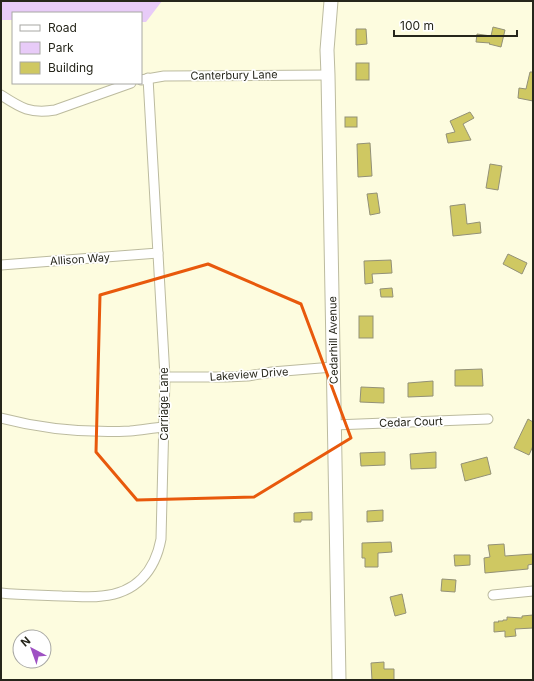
<svg xmlns="http://www.w3.org/2000/svg" width="534" height="681" font-family="Inter,sans-serif">
	<style>
		.green { fill: #e8cbf8 }
		.building { fill: #cfc862; stroke: #939177 }
		.lines { fill: none; stroke-linecap: round; stroke-linejoin: round }
		.street-casing { stroke: #bcbb9f; stroke-width: 11 }
		.secondary-casing { stroke: #bcbb9f; stroke-width: 15 }
		.street { stroke: #fff; stroke-width: 9 }
		.secondary { stroke: #fff; stroke-width: 13 }
		.marked { fill: none; stroke: #e8590c; stroke-width: 3; stroke-linejoin: round }
		.labels { text-anchor: middle; stroke-width: 3.5; stroke-linejoin: round; paint-order: stroke }
		.street-label { font-size: 11px; fill: #26261b; stroke: #fff }
	</style>
	<rect width="100%" height="100%" fill="#fdfcdf"/>
	<polygon class="green" points="1,1 162,1 146,22 141,22 141,13 13,13 13,20 1,20"/>
	<g class="building">
		<polygon points="493,27 505,30 501,47 489,44 490,43 476,42 477,34 491,36"/>
		<polygon points="356,29 366,29 367,44 356,45"/>
		<rect x="356" y="63" width="13" height="17"/>
		<polygon points="530,72 533,72 533,101 518,98 519,88 526,89"/>
		<polygon points="470,112 474,118 463,124 471,140 448,143 446,134 455,132 450,121"/>
		<rect x="345" y="117" width="12" height="10"/>
		<polygon points="370,143 372,176 358,177 357,144"/>
		<polygon points="490,164 502,166 498,190 486,188"/>
		<polygon points="377,193 380,213 370,215 367,194"/>
		<polygon points="465,204 467,224 480,222 481,233 453,236 450,206"/>
		<polygon points="508,254 527,263 522,274 503,264"/>
		<polygon points="391,260 392,273 372,274 373,283 365,284 364,261"/>
		<polygon points="392,288 393,297 381,297 380,289"/>
		<rect x="359" y="316" width="14" height="22"/>
		<polygon points="482,369 483,386 455,386 455,370"/>
		<polygon points="433,381 433,396 408,397 408,383"/>
		<polygon points="361,387 384,388 384,403 360,402"/>
		<polygon points="528,419 533,422 533,446 529,455 514,448"/>
		<polygon points="385,452 385,465 361,466 360,453"/>
		<polygon points="436,452 436,468 411,469 410,454"/>
		<polygon points="487,457 491,474 465,481 461,464"/>
		<polygon points="383,510 383,521 367,522 367,511"/>
		<polygon points="312,512 312,520 301,520 301,522 294,522 294,513"/>
		<polygon points="391,542 392,552 378,553 378,567 365,567 365,558 362,558 362,543"/>
		<polygon points="504,544 505,556 533,554 533,564 528,565 528,569 485,573 484,558 490,557 488,545"/>
		<polygon points="454,555 470,555 470,565 455,566"/>
		<polygon points="442,579 456,580 455,592 441,591"/>
		<polygon points="402,594 406,613 395,616 390,597"/>
		<polygon points="533,615 533,628 515,629 516,636 505,637 505,631 494,632 494,622 499,622 498,621 503,621 503,620 507,620 507,617 522,618 522,616"/>
		<polygon points="384,662 384,669 394,669 394,680 372,680 371,663"/>
	</g>
	<g class="lines">
		<g class="street-casing">
			<g id="street">
				<polyline points="141,80 164,76 328,75"/>
				<path d="M1,95C21,108 30,114 55,110L131,83"/>
				<polyline points="1,265 158,253"/>
				<polyline points="165,377 226,377 248,376 272,372 333,367"/>
				<path d="M1,418C43,429 87,433 130,431C141,430 153,428 164,427"/>
				<polyline points="334,425 488,419"/>
				<path d="M1,593C21,595 42,595 62,596C76,596 89,598 102,596C136,593 155,571 161,539L165,377L148,78"/>
				<polyline points="493,595 533,591"/>
			</g>
		</g>
		<g class="secondary-casing">
			<polyline id="secondary" points="331,1 327,50 328,75 339,680"/>
		</g>
		<use href="#street" class="street"/>
		<use href="#secondary" class="secondary"/>
	</g>
	<path class="marked" d="M208,264L301,304L351,438L254,497L137,500L96,452L100,295Z"/>
	<g class="labels">
		<g class="street-label">
			<text transform="translate(234 75) rotate(-1)" y="4">Canterbury Lane</text>
			<text transform="translate(80 259) rotate(-4)" y="4">Allison Way</text>
			<text transform="translate(333 340) rotate(-91)" y="4">Cedarhill Avenue</text>
			<text transform="translate(249 374) rotate(-4)" y="4">Lakeview Drive</text>
			<text transform="translate(164 404) rotate(-90)" y="4">Carriage Lane</text>
			<text transform="translate(411 422) rotate(-2)" y="4">Cedar Court</text>
		</g>
	</g>
	<rect width="534" height="681" fill="none" stroke="#26261b" stroke-width="4"/>
	<rect x="12" y="12" width="130" height="72" fill="#ffffff" stroke="#a8a8a4"/>
	<rect x="20" y="25" width="20" height="6" fill="#ffffff" stroke="#a8a8a4"/>
	<text x="48" y="32" font-size="12" fill="#26261b">Road</text>
	<rect x="20" y="42" width="20" height="12" fill="#e8cbf8" stroke="#a8a8a4"/>
	<text x="48" y="52" font-size="12" fill="#26261b">Park</text>
	<rect x="20" y="62" width="20" height="12" fill="#cfc862" stroke="#a8a8a4"/>
	<text x="48" y="72" font-size="12" fill="#26261b">Building</text>
	<g transform="translate(32 649) rotate(319)"><circle r="19" fill="#ffffff" stroke="#a8a8a4"/>
	<path d="M0-3L7 15L0 10L-7 15Z" fill="#9e51c3"/>
	<text y="-6" font-size="11" font-weight="bold" text-anchor="middle" fill="#26261b">N</text>
	</g>
	<path d="M394 30v6h123v-6" fill="none" stroke="#26261b" stroke-width="2"/>
	<text x="400" y="30" font-size="12" fill="#26261b" stroke="#ffffff" stroke-width="3" paint-order="stroke">100 m</text>
</svg>
